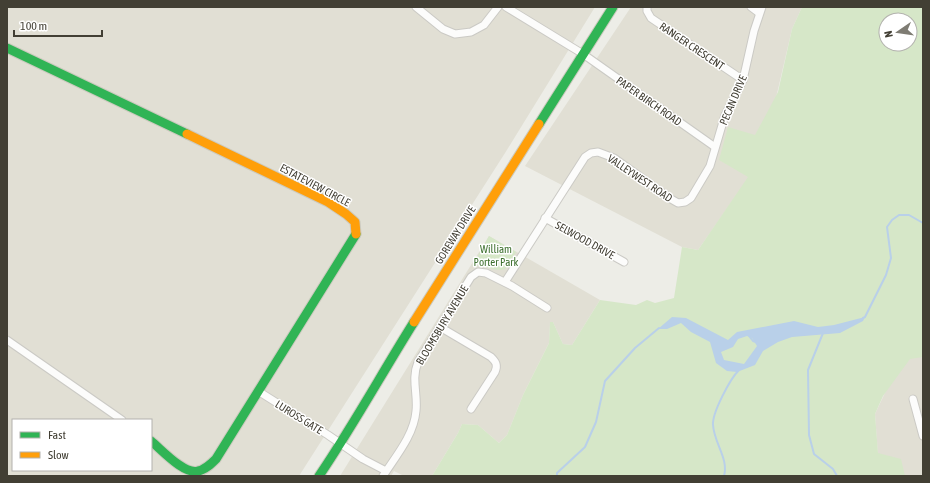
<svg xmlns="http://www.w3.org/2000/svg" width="930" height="483" font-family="'Asap Condensed',sans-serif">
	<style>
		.residential { fill: #e1dfd4; fill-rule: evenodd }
		.green { fill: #d6e7c8; fill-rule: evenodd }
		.water { fill: #b9d0e9; fill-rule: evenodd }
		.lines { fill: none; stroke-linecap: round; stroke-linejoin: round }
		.stream { stroke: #b9d0e9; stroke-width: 2 }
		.street-casing { stroke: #cbcac5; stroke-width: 9 }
		.fast-casing { stroke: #cccabe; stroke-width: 11 }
		.slow-casing { stroke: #cccabe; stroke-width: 11 }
		.street { stroke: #fcfcfb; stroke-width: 7 }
		.fast { stroke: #30b455; stroke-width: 9 }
		.slow { stroke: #ff9f0a; stroke-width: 9 }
		.labels { text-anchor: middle; stroke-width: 3; stroke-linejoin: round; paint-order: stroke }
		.street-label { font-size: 11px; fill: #423f34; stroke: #fff }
		.park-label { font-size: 11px; fill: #3c6f2d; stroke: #fff }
	</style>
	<rect width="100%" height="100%" fill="#edede7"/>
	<g class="residential">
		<path d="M7,7H595L505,153L299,476H7ZM13,420H151V470H13Z"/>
		<polygon points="631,7 802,7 792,29 775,102 749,177 698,250 682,247 525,166"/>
		<polygon points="489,236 600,300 572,345 563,344 553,322 550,323 549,343 523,395 507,435 499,443 478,425 462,424 458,433 432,476 404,476 394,471 391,476 340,476"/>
		<polygon points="923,349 923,476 901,476 878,455 875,414 901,359"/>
	</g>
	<g class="green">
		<path d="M802,7H923V357L910,359L883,396L875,414L878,453L901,459L905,476H432L458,433L462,424L478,425L499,443L507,435L523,395L549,343L550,322H553L563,344L572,345L600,300L636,305L647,300L655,303L674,298L682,247L698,250L748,177L719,160L728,127L755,135L778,92L792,29ZM886,20H910V44H886Z"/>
		<path d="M489,236L516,252L505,269C493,273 485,263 472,266Z"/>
	</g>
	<path class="water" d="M672,317L686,318L728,340L737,332L794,321L818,327L834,325L865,317L863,321L840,333L792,337L778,342L763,351L755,365L737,372L727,371L716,363L710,342L691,332L681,323L667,329H658ZM747,336L752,338L757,346L744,364L724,360L721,352L733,347L738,339Z"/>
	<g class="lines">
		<g class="stream">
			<polyline points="863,318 865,317 886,275 891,258 887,227 892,220 899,215 909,215 923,223"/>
			<polyline points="823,333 808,370 809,435 814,454 833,469 837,476"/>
			<polyline points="749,336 753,341 756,342"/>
			<polyline points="557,476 557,473 585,447 596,422 605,381 635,348 659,328"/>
			<path d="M724,476C729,459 714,443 713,425C712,413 730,379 739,370"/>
		</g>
		<g class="street-casing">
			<g id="street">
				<polyline points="416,7 443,29 455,34 471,32 484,25 498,7"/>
				<polyline points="506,7 583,54 715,147"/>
				<polyline points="647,7 647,11 651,18 743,80"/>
				<polyline points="751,7 759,13"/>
				<polyline points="545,218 624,262"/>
				<polyline points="505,282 585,157 591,153 598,152 614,158 671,199 678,203 685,202 691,198 710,166 725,115 743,80 754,31 762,7"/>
				<path d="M440,327L491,357C496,362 498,365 495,372L471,409"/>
				<polyline points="7,340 122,420"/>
				<polyline points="258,391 328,435 363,459 386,471"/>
				<polyline points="913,399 923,436"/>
				<path d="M383,476C396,456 414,435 416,411C418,394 411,379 418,362L471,277L478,272L486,273L512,286L547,308"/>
			</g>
		</g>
		<g class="fast-casing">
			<g id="fast">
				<polyline points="7,48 187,134"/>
				<polyline points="539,124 613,7"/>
				<path d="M151,441C161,449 184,475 198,471C205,470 211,464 216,459L356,234"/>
				<path d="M319,476C353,426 382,373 414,322"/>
			</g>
		</g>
		<g class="slow-casing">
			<g id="slow">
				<polyline points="187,134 328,202 346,214 355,222 356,234"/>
				<polyline points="414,322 539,124"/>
			</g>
		</g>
		<use href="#street" class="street"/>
		<use href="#fast" class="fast"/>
		<use href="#slow" class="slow"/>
	</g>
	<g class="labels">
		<g class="street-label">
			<text transform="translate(692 46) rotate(34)" y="4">RANGER CRESCENT</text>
			<text transform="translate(733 100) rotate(-67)" y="4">PECAN DRIVE</text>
			<text transform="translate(649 101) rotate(35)" y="4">PAPER BIRCH ROAD</text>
			<text transform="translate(640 178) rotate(34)" y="4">VALLEYWEST ROAD</text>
			<text transform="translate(315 185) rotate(28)" y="4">ESTATEVIEW CIRCLE</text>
			<text transform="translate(455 235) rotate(-58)" y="4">GOREWAY DRIVE</text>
			<text transform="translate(585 240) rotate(29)" y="4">SELWOOD DRIVE</text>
			<text transform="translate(442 325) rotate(-59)" y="4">BLOOMSBURY AVENUE</text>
			<text transform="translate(299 417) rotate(32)" y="4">LUROSS GATE</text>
		</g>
		<g class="park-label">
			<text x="496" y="253">William<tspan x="496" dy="13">Porter Park</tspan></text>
		</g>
	</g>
	<rect width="930" height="483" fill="none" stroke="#423f34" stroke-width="16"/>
	<rect x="12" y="419" width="140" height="52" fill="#ffffff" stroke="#b3b2ae"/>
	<rect x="20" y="432" width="20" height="6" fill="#30b455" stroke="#b3b2ae"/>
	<text x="48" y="439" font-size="12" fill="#423f34">Fast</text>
	<rect x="20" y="452" width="20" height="6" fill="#ff9f0a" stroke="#b3b2ae"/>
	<text x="48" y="459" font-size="12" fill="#423f34">Slow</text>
	<g transform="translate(898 32) rotate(257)"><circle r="19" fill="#ffffff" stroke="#b3b2ae"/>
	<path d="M0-3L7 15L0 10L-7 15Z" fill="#7e7c73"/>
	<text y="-6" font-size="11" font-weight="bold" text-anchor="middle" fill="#423f34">N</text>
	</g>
	<path d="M14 30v6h88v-6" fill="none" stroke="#423f34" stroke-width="2"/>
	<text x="20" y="30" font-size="12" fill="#423f34" stroke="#ffffff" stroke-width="3" paint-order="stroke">100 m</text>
</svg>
